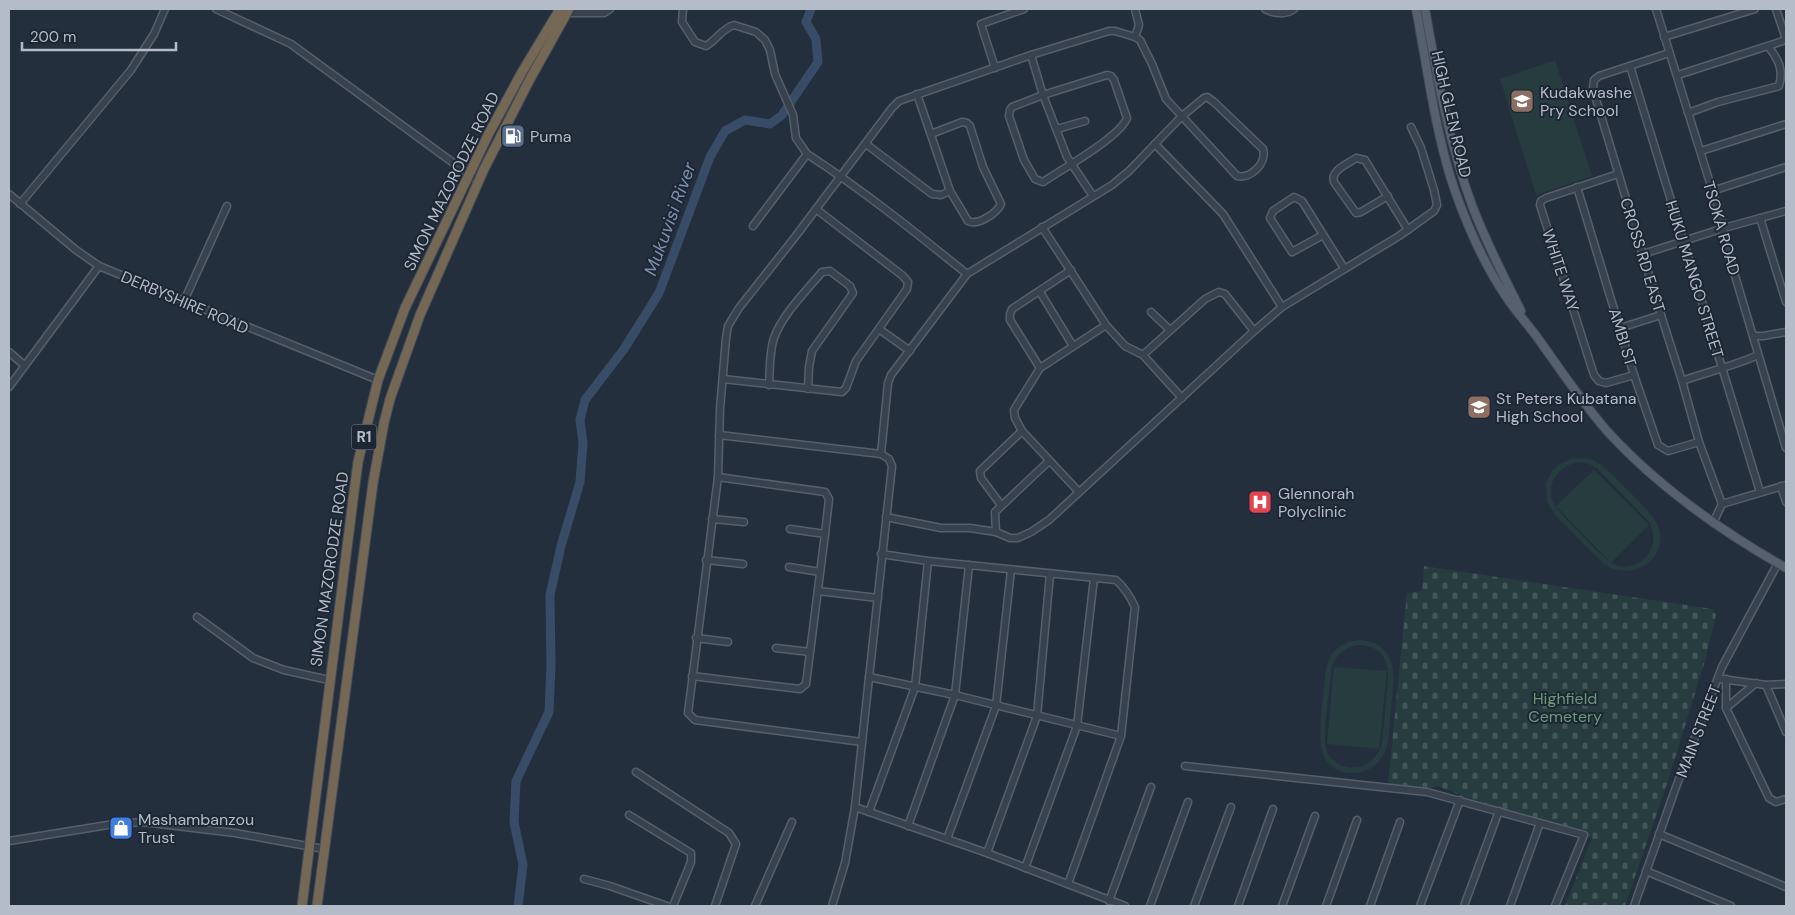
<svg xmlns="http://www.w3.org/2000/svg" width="1795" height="915" font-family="'DM Sans',sans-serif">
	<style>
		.cemetery { fill: url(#cemetery-stones) }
		.green { fill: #263c3f; fill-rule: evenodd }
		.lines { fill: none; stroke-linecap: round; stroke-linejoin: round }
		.river { stroke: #394c67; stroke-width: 9 }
		.minor-casing { stroke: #565f6c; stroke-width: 9 }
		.major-casing { stroke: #414a57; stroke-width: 10 }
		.highway-casing { stroke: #434c59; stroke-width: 11 }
		.minor { stroke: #38414e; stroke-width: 6 }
		.major { stroke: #56606e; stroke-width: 8 }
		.highway { stroke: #746855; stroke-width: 9 }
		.labels { text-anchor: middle; stroke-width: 4; stroke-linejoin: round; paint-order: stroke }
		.shield { fill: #1d2633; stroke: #878f9c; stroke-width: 1 }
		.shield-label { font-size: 15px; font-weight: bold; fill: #b4bcc9 }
		.poi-label { font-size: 16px; fill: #b4bcc9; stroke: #1d2633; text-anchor: start }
		.street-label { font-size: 16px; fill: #b4bcc9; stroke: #1d2633 }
		.park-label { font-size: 16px; fill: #6b9a76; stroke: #1d2633 }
		.water-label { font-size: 18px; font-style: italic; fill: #7c92b1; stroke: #1d2633 }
	</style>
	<defs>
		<pattern id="cemetery-stones" width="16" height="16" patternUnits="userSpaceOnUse" patternTransform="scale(1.25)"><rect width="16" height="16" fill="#263c3f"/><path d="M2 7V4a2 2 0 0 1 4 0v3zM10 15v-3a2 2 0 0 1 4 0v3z" fill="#435659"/></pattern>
	</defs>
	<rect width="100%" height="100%" fill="#242f3e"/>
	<polygon class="cemetery" points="1424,566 1713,609 1716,615 1704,664 1668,781 1625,906 1565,906 1592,838 1501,812 1438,786 1431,788 1388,784 1407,593 1422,591"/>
	<g class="green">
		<polygon points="1555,60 1592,176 1536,195 1500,79"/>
		<path d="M1573,458L1590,459L1600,464C1613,475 1650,510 1657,524C1672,556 1634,583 1605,565L1555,515L1547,501L1546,484L1551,473L1558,465ZM1579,462L1589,464L1597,468L1649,522C1664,548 1638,577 1611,563L1649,525L1594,470L1556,506L1610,562C1601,556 1559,513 1554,504C1544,484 1559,465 1579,462Z"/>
		<path d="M1360,640C1404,644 1393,686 1390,716C1389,730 1390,746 1382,757C1376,767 1365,773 1353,773C1310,773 1321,724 1323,696C1325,683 1324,667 1331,655C1338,645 1349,641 1360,640ZM1360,645C1393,648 1389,675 1386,699C1385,713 1384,728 1382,742C1377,771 1337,778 1326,749C1322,735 1330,688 1331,671C1334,656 1345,646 1360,645Z"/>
		<polygon points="1334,667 1387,671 1379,749 1327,744"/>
	</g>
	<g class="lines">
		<polyline class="river" points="518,906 523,865 514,822 516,781 549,712 551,666 550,595 561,546 580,482 583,443 580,420 585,400 624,349 659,293 710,157 725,131 745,120 770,124 782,115 818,62 816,39 806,22 811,9"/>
		<g class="minor-casing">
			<g id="minor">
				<polyline points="216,9 291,44 478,181"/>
				<path d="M683,9L682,22L695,42L706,46C716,40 723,28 734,25L756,32L765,40L770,50L775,74L793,115L796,138L807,154"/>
				<polyline points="1135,9 1139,25 1135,37"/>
				<path d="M1265,9C1274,14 1286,15 1294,9"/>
				<polyline points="1656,9 1724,228 1723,235 1786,448"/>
				<polyline points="1776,9 1786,39"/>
				<polyline points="566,13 604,13 610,9"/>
				<polyline points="1664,37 1755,9"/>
				<polyline points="1669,53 1599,76 1594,80 1593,89 1661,315 1682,381 1699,442 1722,504"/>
				<polyline points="1031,55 1043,95 1067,157 1093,196"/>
				<polyline points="1630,66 1760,492"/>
				<polyline points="995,68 981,24 1024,9"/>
				<path d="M1107,75L1111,76L1114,80L1127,118C1120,137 1062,169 1043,182L1035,179L1024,160L1009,116L1010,110L1012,107L1043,95Z"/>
				<polyline points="1678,75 1786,40"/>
				<path d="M917,94L950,191L968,221C978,226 997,213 1001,204L983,167L970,126L967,123L962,122L931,134"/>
				<path d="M1688,113L1718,102L1779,86C1784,69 1778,59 1768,46"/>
				<polyline points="1057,129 1085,121"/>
				<polyline points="866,144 932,194 941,195 950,191"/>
				<polyline points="1155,144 1223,214 1282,307 1399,236 1434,211 1437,205 1434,190 1421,148 1411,127"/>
				<polyline points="1701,151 1786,124"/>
				<polyline points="1618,174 1546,198 1541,201 1540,205 1594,375 1599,381 1606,383 1634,375"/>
				<polyline points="1577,187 1634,375 1658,445 1668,451 1699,442"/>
				<polyline points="1712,191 1786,167"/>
				<polyline points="9,194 76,250 99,266 378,380"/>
				<path d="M1388,196L1361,212L1356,213L1334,182C1330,170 1348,164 1356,158L1365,160L1408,230"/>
				<polyline points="20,204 131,70 154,34 165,9"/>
				<polyline points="1760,218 1786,302"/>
				<path d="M753,226L807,154C863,190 915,232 967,274"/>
				<polyline points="1042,227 1106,325 1125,346 1143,355 1182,398"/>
				<polyline points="1323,235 1292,252 1270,218 1273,211 1294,197 1302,201 1344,268"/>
				<polyline points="1643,254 1724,228 1786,211"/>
				<polyline points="1040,292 1073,346"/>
				<polyline points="184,301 227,206"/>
				<polyline points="1151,312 1170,330"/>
				<polyline points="1620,328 1661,315"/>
				<polyline points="879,329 910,351"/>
				<polyline points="1754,336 1763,336 1786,332"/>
				<polyline points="9,352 24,365"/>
				<polyline points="1143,355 1205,299 1219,292 1225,294 1254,331"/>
				<polyline points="1040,368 1010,320 1010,314 1012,309 1071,270"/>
				<polyline points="723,379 842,392 846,388 856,361 907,289 908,282 903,276 816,209"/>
				<path d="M1682,381C1707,372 1734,366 1758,355"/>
				<path d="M769,385C770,370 769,353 774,338C782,315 806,291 822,272L830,271L850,286L853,293L812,351L809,367L808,389"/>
				<polyline points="9,387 99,266"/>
				<polyline points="719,435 881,454 889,459 892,466 855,807 845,863 832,906"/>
				<polyline points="1781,486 1786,502"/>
				<polyline points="1079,492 1022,431 1015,418 1014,410 1040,368 1106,325"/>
				<polyline points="1001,505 981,478 980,471 1022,431"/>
				<polyline points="886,517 941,528 970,528 996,532 1010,538 1018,538 1031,532 1049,520 1254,331 1282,307"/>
				<polyline points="712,519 744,522"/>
				<polyline points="1713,523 1722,504 1786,485"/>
				<polyline points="790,529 825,534"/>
				<polyline points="996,532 995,512 1049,461"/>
				<path d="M881,554L928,561L1116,580C1125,588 1130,596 1135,607L1121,736L1068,884"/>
				<polyline points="706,560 743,564"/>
				<polyline points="789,567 820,572"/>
				<polyline points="818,591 878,598"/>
				<polyline points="197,617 253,658 284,670 329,680"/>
				<polyline points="696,638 728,642"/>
				<polyline points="776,648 810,652"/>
				<polyline points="692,676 800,689 806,684 825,534 829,499 825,492 718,477"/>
				<polyline points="869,677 955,695 1121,736"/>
				<polyline points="1721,679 1766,685 1786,684"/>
				<polyline points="1726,679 1726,708 1769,798 1776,802 1786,799"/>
				<polyline points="1766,685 1786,732"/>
				<polyline points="1726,708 1756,683"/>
				<path d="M862,742L695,720L688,713L718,477L720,409L726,338L728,326L739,308L795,237L892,108L899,101L1031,55L1109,31H1115L1135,37L1140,40L1152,64L1166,99L1237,176C1251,179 1267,163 1263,149L1214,102L1207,97L1204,98L1181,117L1129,171L1112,185L967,274L891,375L888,383L881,454"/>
				<polyline points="1185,766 1427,792 1584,835 1555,906"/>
				<polyline points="636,772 729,833 736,844 715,906"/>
				<polyline points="855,807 987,853 1125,906"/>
				<polyline points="869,812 915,687 928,561"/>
				<polyline points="629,815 691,853 691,862 673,906"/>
				<polyline points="908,826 955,695 969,565"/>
				<polyline points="1659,834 1786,887"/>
				<polyline points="947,839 996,706 1011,570"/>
				<polyline points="9,841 114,824 143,822 235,833 324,849"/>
				<polyline points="987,853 1037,716 1050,574"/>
				<polyline points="1025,868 1077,726 1094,578"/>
				<polyline points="1646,871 1731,906"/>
				<polyline points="584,879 610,886 667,906"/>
				<polyline points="1109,901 1151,787"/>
				<polyline points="755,906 792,822"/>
				<polyline points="1150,906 1188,802"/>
				<polyline points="1194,906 1231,807"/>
				<polyline points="1238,906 1273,809"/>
				<polyline points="1282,906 1315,816"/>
				<polyline points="1326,906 1357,820"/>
				<polyline points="1370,906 1400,822"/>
				<polyline points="1420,906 1460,800"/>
				<polyline points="1464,906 1499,811"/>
				<polyline points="1510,906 1540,823"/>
				<polyline points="1634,906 1676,787 1722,667 1778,563"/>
			</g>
		</g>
		<g class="major-casing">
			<g id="major">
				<path d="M1416,9C1427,65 1434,124 1451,179C1463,216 1483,263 1505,295C1514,310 1527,323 1537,337C1560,369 1581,401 1607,431C1658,487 1721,531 1786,568"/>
				<path d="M1425,9C1437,76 1449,144 1473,208C1487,244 1504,277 1521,311"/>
			</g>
		</g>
		<g class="highway-casing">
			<g id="highway">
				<polyline points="302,906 353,500 358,462 378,380 405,308 488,135 522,72 560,9"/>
				<polyline points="317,906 373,483 384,423 390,399 420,315 484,169 530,79 569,9"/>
			</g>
		</g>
		<use href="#minor" class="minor"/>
		<use href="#major" class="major"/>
		<use href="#highway" class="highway"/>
	</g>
	<defs>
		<g id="school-square" transform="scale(1.25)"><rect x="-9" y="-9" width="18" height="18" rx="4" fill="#8d6e63" stroke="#1d2633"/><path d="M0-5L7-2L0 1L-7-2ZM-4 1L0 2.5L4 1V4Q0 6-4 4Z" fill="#fff"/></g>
		<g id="fuel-square" transform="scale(1.25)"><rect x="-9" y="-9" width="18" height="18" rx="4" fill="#5c6f8a" stroke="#1d2633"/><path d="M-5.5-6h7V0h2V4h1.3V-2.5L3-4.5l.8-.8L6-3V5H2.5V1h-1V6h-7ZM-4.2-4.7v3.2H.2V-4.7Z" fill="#fff"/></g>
		<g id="hospital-square" transform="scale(1.25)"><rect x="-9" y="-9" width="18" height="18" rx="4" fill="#e0444e" stroke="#1d2633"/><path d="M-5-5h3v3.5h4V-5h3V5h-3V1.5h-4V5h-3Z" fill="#fff"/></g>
		<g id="shop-square" transform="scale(1.25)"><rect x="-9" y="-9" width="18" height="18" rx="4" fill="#3f7fe0" stroke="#1d2633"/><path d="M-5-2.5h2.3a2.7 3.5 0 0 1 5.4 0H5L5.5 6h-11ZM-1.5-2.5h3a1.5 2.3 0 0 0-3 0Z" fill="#fff"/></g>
	</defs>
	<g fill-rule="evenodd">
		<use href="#school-square" x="1522" y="101"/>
		<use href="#fuel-square" x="513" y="136"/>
		<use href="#school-square" x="1479" y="407"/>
		<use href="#hospital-square" x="1260" y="502"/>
		<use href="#shop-square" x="121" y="828"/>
	</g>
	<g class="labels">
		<rect class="shield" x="351.5" y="424.5" width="25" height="25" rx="4"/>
		<g class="shield-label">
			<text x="364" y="442">R1</text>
		</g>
		<g class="poi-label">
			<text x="1540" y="98">Kudakwashe<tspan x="1540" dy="18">Pry School</tspan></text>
			<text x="530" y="142">Puma</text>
			<text x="1496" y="404">St Peters Kubatana<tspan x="1496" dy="18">High School</tspan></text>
			<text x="1278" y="499">Glennorah<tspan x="1278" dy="18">Polyclinic</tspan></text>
			<text x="138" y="825">Mashambanzou<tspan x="138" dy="18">Trust</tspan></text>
		</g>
		<g class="street-label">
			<text transform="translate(1452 114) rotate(77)" y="6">HIGH GLEN ROAD</text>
			<text transform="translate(451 181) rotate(-64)" y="6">SIMON MAZORODZE ROAD</text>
			<text transform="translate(1722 228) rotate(74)" y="6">TSOKA ROAD</text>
			<text transform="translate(1643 255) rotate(73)" y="6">CROSS RD EAST</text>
			<text transform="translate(1561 270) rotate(72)" y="6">WHITE WAY</text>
			<text transform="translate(1695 279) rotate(73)" y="6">HUKU MANGO STREET</text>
			<text transform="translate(185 302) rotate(23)" y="6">DERBYSHIRE ROAD</text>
			<text transform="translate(1623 337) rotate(73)" y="6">AMBI ST</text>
			<text transform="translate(329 569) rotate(-82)" y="6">SIMON MAZORODZE ROAD</text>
			<text transform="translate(1698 731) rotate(-69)" y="6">MAIN STREET</text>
		</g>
		<g class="park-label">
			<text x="1565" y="704">Highfield<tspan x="1565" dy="18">Cemetery</tspan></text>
		</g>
		<g class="water-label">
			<text transform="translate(670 219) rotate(-70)" y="6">Mukuvisi River</text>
		</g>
	</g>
	<rect width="1795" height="915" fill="none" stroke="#b4bcc9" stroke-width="20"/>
	<path d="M22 42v8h154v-8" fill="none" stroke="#b4bcc9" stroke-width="2.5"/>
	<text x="30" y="42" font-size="15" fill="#b4bcc9" stroke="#1d2633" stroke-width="4" paint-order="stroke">200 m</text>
</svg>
